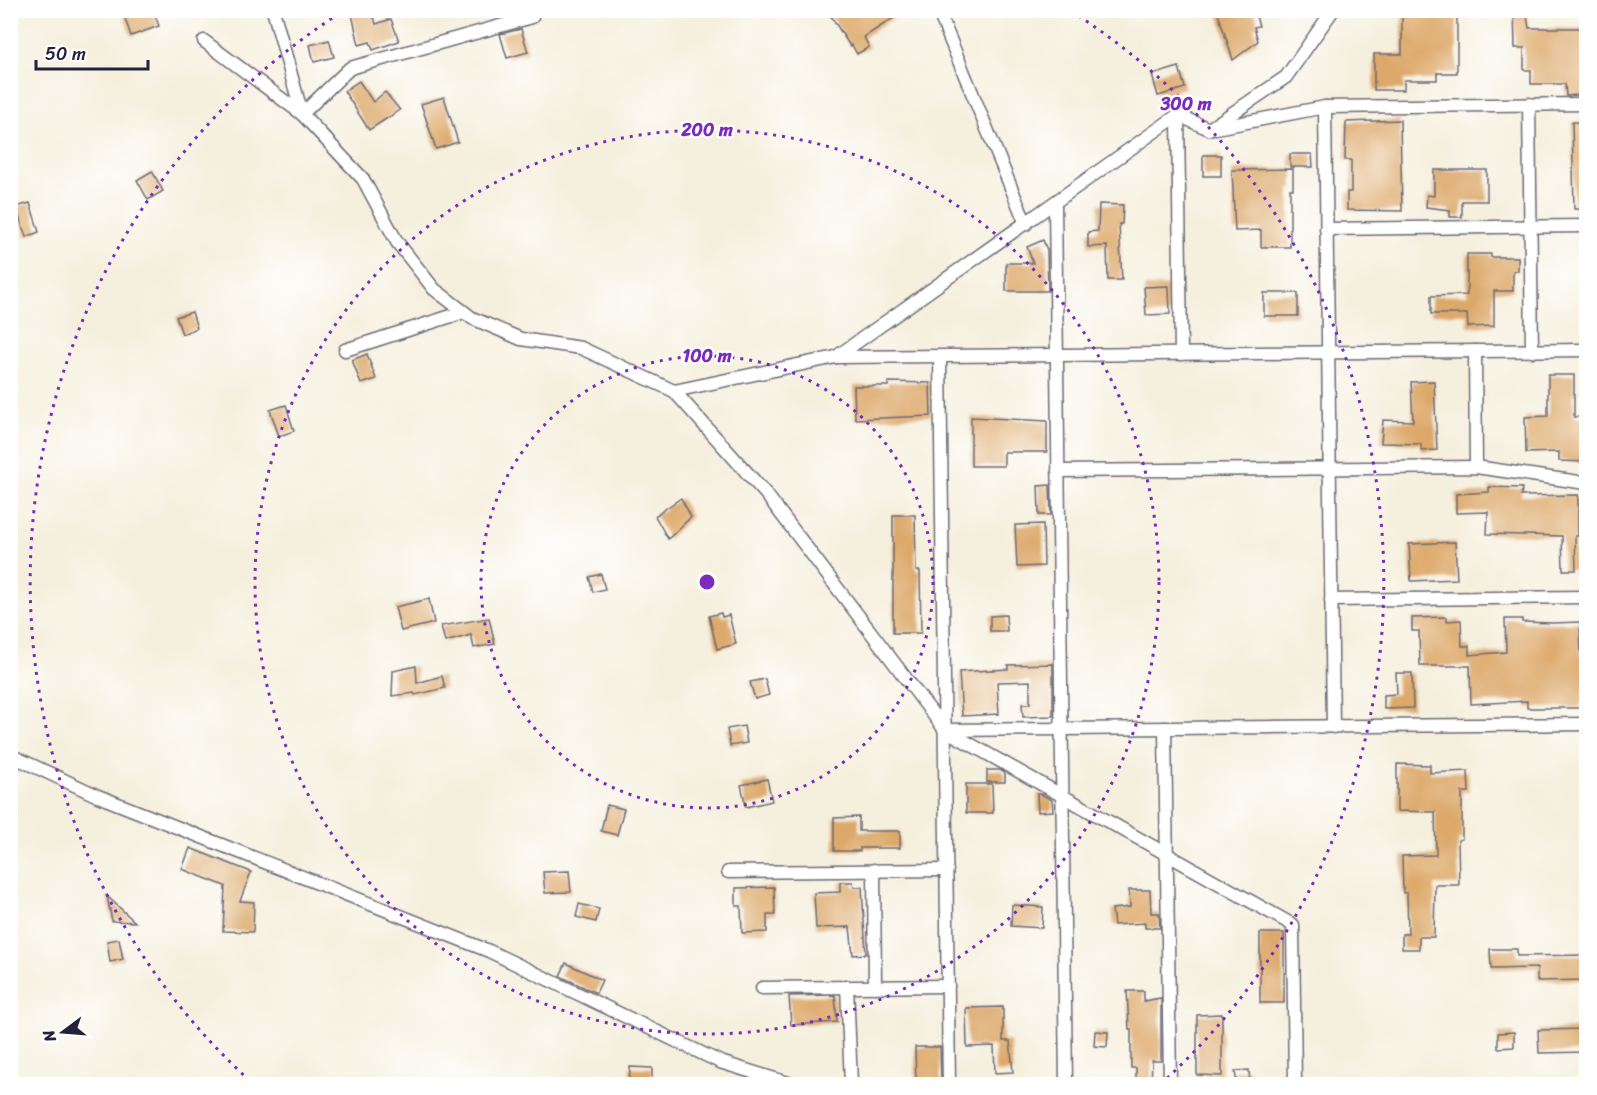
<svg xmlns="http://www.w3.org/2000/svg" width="1597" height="1095" font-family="Sriracha,sans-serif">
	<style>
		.building { fill: #dda96a }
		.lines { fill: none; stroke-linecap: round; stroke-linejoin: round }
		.street-casing { stroke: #6c6a74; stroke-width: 15 }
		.street { stroke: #fff; stroke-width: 12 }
		.ring { fill: none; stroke: #7b2cbf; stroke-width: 3; stroke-dasharray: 3 6 }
		.centre { fill: #7b2cbf; stroke: #fff; stroke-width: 3 }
		.ring-label { font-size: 18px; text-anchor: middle; font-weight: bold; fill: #7b2cbf; stroke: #fff; stroke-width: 4.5; stroke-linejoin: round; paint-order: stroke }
	</style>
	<rect width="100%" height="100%" fill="#fff"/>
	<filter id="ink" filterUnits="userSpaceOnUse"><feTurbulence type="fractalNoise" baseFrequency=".0167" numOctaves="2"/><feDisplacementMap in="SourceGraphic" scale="12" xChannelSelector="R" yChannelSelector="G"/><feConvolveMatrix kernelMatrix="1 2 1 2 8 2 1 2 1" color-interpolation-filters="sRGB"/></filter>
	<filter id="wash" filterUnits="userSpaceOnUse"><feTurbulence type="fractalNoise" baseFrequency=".008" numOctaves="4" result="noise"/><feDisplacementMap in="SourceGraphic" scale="24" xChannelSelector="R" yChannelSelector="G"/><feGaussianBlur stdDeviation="1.35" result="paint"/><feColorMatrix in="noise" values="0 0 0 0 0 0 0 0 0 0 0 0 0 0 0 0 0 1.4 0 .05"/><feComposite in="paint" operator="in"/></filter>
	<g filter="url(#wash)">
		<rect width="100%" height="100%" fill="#f5efdd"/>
		<g id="blocks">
			<g class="building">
				<polygon points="122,10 153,10 159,26 131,36"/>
				<polygon points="351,10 372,10 376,24 391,19 399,41 373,50 370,42 359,45"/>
				<polygon points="827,10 906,10 864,37 869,47 857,54 852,45 850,46"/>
				<polygon points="1217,10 1254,10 1259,26 1254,27 1258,41 1233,60"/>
				<polygon points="1402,10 1457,10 1457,73 1437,73 1437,80 1404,80 1404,90 1374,90 1374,54 1402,54"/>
				<polygon points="1514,10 1526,10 1529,28 1587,28 1587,94 1566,96 1565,84 1531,84 1531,70 1524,70 1524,48 1515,48"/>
				<polygon points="521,29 528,52 507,58 500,34"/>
				<polygon points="329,40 334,57 314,62 310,45"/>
				<polygon points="1179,67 1185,88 1158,96 1152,75"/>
				<polygon points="359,81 373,102 385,92 400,110 369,130 344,91"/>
				<polygon points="444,97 458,142 436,149 421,104"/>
				<polygon points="1400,120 1402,211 1347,210 1347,192 1351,192 1351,160 1345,160 1346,122"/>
				<polygon points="1572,122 1587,122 1587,209 1574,209"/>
				<polygon points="1290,154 1312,154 1313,167 1290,167"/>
				<rect x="1203" y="155" width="18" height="21"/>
				<polygon points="1293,169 1293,189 1290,189 1290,247 1261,247 1261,230 1235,231 1232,170"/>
				<polygon points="1434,170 1487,170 1487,201 1462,201 1462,217 1450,217 1450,210 1426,207 1427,195 1434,196"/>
				<polygon points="152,171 163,191 148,200 137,180"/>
				<polygon points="30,203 39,232 26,237 16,207"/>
				<polygon points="1099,204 1123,205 1122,224 1119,224 1122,280 1108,280 1107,246 1088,247 1088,232 1098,231"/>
				<polygon points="1043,240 1047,250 1048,291 1006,291 1006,263 1033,263 1027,247"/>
				<polygon points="1467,254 1491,254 1491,257 1518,257 1518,271 1513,271 1513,291 1494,291 1494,326 1468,327 1467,314 1431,314 1431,296 1467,295"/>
				<polygon points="1169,286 1170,314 1146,315 1144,287"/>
				<rect x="1264" y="293" width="34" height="23"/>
				<polygon points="192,312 197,328 182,334 176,317"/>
				<polygon points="367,354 376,379 361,384 352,360"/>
				<polygon points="1548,375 1574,375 1574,417 1587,417 1587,462 1559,461 1559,452 1526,453 1525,417 1548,416"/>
				<polygon points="1434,381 1437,450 1421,451 1421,444 1381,443 1383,420 1413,421 1411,382"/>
				<polygon points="888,382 930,383 931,416 855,419 854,386 888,386"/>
				<polygon points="286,405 294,431 279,436 270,410"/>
				<polygon points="971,417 1047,421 1047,452 1004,452 1004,466 971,466"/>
				<polygon points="1050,485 1051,515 1039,515 1038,486"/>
				<polygon points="1489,487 1522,488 1521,496 1578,495 1578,536 1575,536 1576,570 1563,570 1562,536 1487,534 1488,512 1456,513 1456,494 1489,492"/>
				<polygon points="681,498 691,517 668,539 655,516"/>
				<polygon points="893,515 915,515 916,571 920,571 921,633 893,633"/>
				<polygon points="1043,524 1044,566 1017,567 1015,525"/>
				<polygon points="1455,542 1457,579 1411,581 1409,544"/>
				<polygon points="601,574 605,589 593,592 589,577"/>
				<polygon points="429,599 434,623 401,631 395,607"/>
				<polygon points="721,613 722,617 729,615 736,644 717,649 709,616"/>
				<polygon points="1006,615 1007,631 990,631 990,616"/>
				<polygon points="1447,617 1447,621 1461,620 1462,646 1469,646 1469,655 1506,652 1505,619 1522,619 1522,622 1553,623 1580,622 1581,656 1587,656 1587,705 1580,705 1580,708 1527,708 1527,701 1471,704 1470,666 1420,666 1419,631 1412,631 1412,618"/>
				<polygon points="489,618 495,644 474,648 471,635 445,642 441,626"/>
				<polygon points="1053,664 1053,716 1023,717 1022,704 1030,704 1030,681 997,682 999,714 962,716 959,672 1008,669 1008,665"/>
				<polygon points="416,666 417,683 442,676 445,688 415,695 414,693 392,696 393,671"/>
				<polygon points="1396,673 1412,673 1413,708 1384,709 1384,695 1397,694"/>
				<polygon points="765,679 769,695 755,699 750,682"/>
				<polygon points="744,726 747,743 730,746 727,729"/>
				<polygon points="1397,764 1430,765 1430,773 1468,771 1469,792 1462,792 1462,839 1458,840 1459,885 1435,885 1434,937 1419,937 1419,949 1402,949 1402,934 1408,934 1407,893 1403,893 1402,856 1436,855 1435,812 1397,811"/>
				<polygon points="987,770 1000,770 1005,773 1005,782 987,782"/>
				<polygon points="767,779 772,801 746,807 741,785"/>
				<polygon points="966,784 992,784 993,813 966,813"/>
				<polygon points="1037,794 1041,794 1052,800 1053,811 1038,812"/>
				<polygon points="607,805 624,809 617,835 601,831"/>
				<polygon points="859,817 859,831 900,831 900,848 860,848 860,851 834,851 834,818"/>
				<polygon points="190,848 251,872 240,901 254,902 253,932 223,931 225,886 182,869"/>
				<polygon points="569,871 571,892 545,893 543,872"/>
				<polygon points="840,882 853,882 854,887 862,887 866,954 853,955 850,927 816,928 814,893 840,892"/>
				<polygon points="774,887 775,915 767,915 767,932 742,933 741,906 736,906 736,888"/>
				<polygon points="1129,890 1150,890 1151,913 1159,913 1160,928 1145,928 1145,923 1114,925 1112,909 1130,907"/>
				<polygon points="107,896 135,922 112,921"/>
				<polygon points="579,904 599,909 596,922 576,917"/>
				<polygon points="1012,905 1043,907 1042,928 1011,926"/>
				<rect x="1260" y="933" width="24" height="70"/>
				<polygon points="119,939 123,959 110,962 107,941"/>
				<polygon points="1490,949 1517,949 1517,956 1587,955 1587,980 1537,981 1537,968 1491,969"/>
				<polygon points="566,963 602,980 596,993 560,976"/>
				<polygon points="1127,991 1144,991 1144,1001 1161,998 1161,1061 1152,1061 1151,1083 1136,1083 1136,1068 1131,1068 1131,1029 1129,1029"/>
				<polygon points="835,995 837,1022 791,1025 789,996"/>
				<polygon points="1003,1007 1003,1041 1010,1041 1013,1072 995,1073 994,1046 967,1047 966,1008"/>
				<polygon points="1222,1014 1222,1076 1197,1075 1197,1015"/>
				<polygon points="1587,1029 1587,1052 1539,1053 1538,1030"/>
				<polygon points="1095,1031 1108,1032 1107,1047 1094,1046"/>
				<polygon points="1514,1032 1514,1047 1498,1048 1498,1033"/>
				<polygon points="915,1047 940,1047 941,1084 916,1084"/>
				<polygon points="630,1067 652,1068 652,1084 629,1084"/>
				<polygon points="1249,1070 1250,1083 1237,1084 1235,1071"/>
			</g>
		</g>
	</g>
	<g filter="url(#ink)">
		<use href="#blocks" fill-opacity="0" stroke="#6c6a74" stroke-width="1.5"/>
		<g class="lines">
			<g class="street-casing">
				<g id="street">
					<polyline points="273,10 302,114 350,68 532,17 530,10"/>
					<polyline points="938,10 1026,224"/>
					<polyline points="204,41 302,114 363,179 397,242 434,289 472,318 521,339 581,348 674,391 766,494 945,730 1293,925 1295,1084"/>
					<polyline points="1529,104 1532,351"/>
					<polyline points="1325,107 1333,727"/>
					<polyline points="1178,115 1181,354"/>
					<polyline points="1216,128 1325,107 1586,104"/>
					<polyline points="1055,204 1066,1084"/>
					<polyline points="1326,229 1586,226"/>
					<polyline points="345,350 464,312"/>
					<polyline points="1475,351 1476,467"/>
					<polyline points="836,357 1178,115 1209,129 1286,77 1333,10"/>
					<polyline points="940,357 949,1084"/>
					<polyline points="674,391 836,357 1586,350"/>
					<polyline points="1058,471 1476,467 1586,483"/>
					<polyline points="1331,600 1586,597"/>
					<polyline points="1165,728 1170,1084"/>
					<polyline points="946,730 1586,724"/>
					<polyline points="10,755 98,796 489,951 720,1062 791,1084"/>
					<polyline points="874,870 875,987"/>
					<polyline points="728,872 947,870"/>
					<polyline points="847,987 851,1084"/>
					<polyline points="762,988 948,986"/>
				</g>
			</g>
			<use href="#street" class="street"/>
		</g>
	</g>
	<g class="ring">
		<circle cx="707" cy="582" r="226"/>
		<circle cx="707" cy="582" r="452"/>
		<path d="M250 1081A677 677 0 0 1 343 11M1071 11A677 677 0 0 1 1164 1081"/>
	</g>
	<circle cx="707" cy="582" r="9" class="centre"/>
	<g class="ring-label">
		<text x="1186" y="110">300 m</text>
		<text x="707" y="136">200 m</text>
		<text x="707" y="362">100 m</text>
	</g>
	<rect width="1597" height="1095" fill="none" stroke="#fff" stroke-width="36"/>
	<g transform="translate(63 1032) rotate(254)" stroke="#ffffff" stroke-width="4.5" paint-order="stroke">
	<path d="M0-4.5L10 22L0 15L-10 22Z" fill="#22223b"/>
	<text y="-9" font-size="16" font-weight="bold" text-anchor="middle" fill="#22223b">N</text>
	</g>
	<path d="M36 60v9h112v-9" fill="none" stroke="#22223b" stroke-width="3"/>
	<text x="45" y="60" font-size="18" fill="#22223b" stroke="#ffffff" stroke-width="4.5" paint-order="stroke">50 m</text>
</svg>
